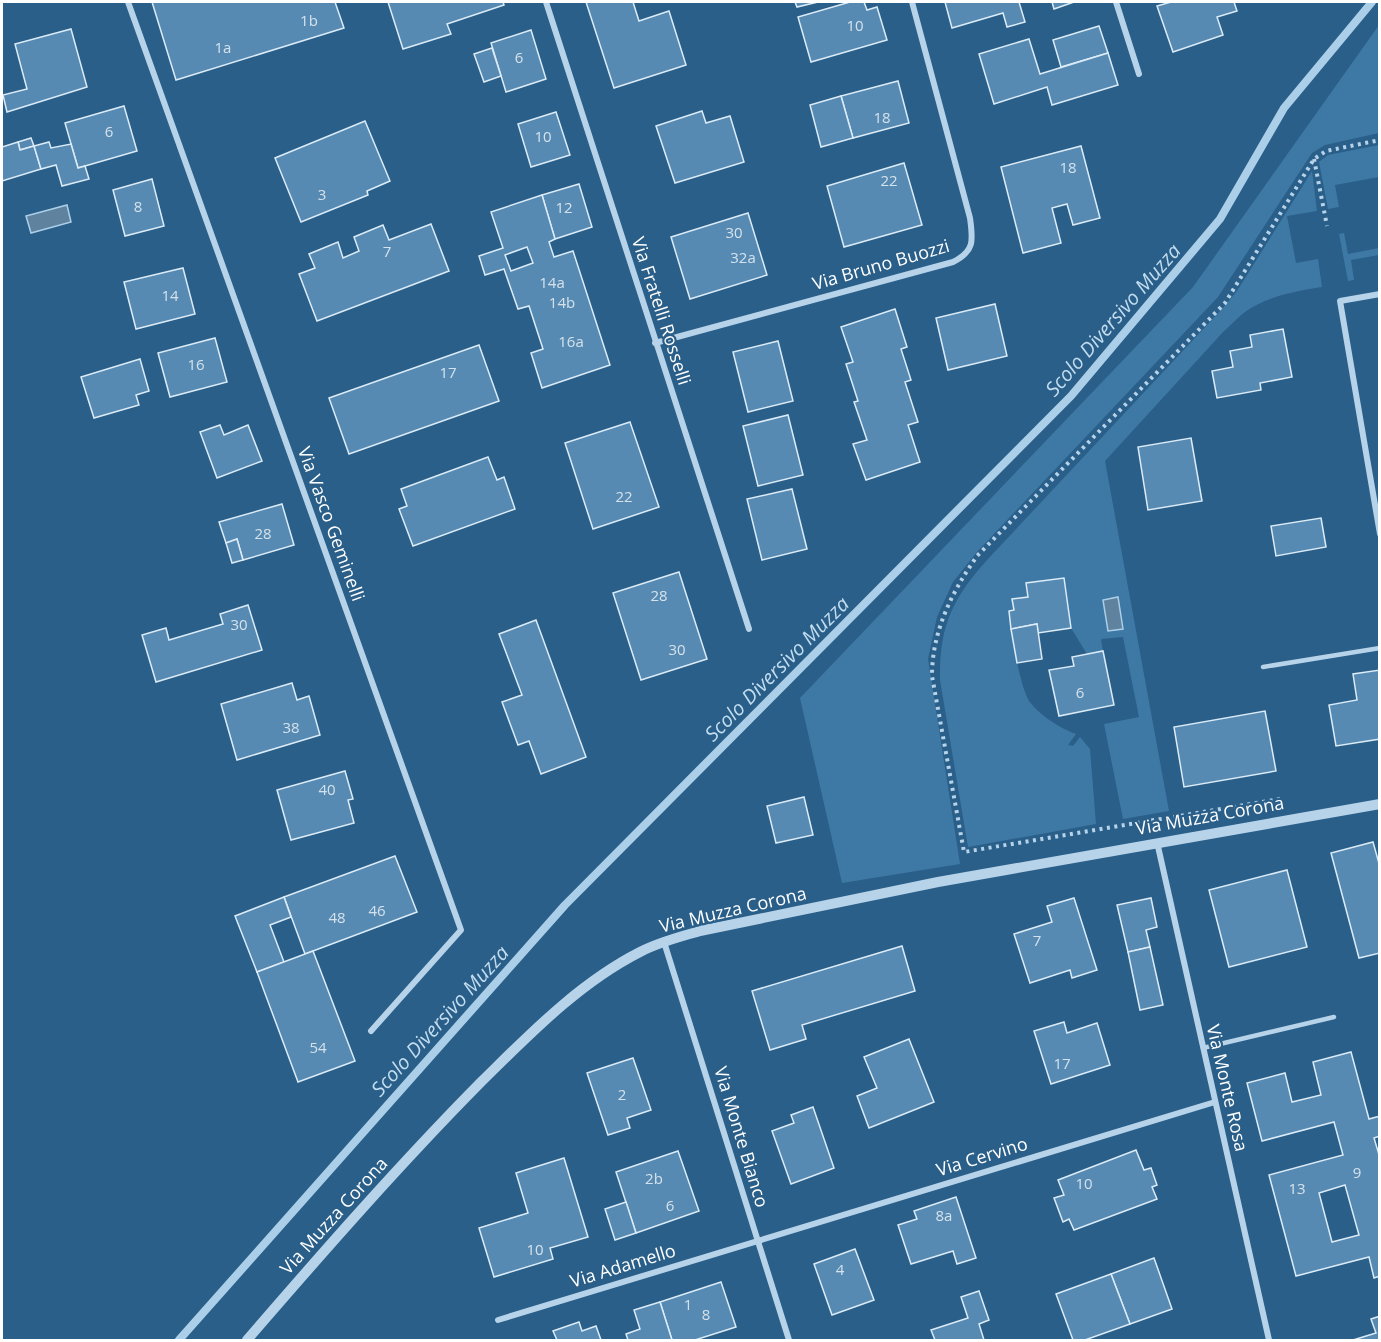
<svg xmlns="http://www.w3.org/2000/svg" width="1381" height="1342" font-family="'Open Sans',sans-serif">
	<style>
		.green { fill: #3e79a5 }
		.water { fill: #5f839f; stroke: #accfe9; stroke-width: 1.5 }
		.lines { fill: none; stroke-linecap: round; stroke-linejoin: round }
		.stream { stroke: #accfe9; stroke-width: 8 }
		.building { fill: #568ab2; stroke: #dbebf7; stroke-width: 1.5; fill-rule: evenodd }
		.path { stroke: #b7d3e9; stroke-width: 4; stroke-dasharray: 3 4.5; stroke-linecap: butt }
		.service { stroke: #b7d3e9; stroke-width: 4.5 }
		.minor { stroke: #b7d3e9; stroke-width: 6 }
		.tertiary { stroke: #b7d3e9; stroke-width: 10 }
		.labels { text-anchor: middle; stroke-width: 4.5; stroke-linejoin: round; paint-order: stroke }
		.number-label { font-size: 15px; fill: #d5e2ec }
		.street-label { font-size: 18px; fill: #fff; stroke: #2a5f89 }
		.water-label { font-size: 20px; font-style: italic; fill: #c3ddf0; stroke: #2a5f89 }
	</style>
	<rect width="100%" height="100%" fill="#2a5f89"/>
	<g class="green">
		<polygon points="1379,25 1379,133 1325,145 1312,153 1218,297 977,552 953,582 937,617 928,659 960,864 842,883 800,698 1193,287"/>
		<polygon points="1379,145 1379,177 1335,185 1339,207 1328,209 1319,162 1328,155"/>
		<path d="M1312,171L1317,211L1287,216L1296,263L1318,259L1322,287C1296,291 1268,296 1245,312C1238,317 1231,325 1224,331L1105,461L1169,811L1123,819L1104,724L1139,717L1123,637L1101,639L1103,651L1087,654L1071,628L1064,578L1026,583L1028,597L1013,599C1014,610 1011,620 1012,631C1014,649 1020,683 1028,699C1036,713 1061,729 1076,734L1068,745L1073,746L1080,737L1090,749L1096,824L968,847L940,680C939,627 952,599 987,560L1223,308L1237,291Z"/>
		<polygon points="1344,233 1348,254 1379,248 1379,255 1351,260 1354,280 1348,281 1339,234"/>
	</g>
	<g class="water">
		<polygon points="67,205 71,222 31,233 26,216"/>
		<polygon points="1118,597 1123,629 1108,631 1103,600"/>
	</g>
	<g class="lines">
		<polyline class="stream" points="179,1340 565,905 1071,396 1220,219 1284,108 1372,2"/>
	</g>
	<g class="building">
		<polygon points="152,2 335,2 344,28 176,80"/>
		<polygon points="388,2 503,2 504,5 447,24 451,34 403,49"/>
		<polygon points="586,2 633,2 639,21 669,11 686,65 614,88"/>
		<polygon points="795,2 818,2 797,7"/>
		<polygon points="850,2 864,2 867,10 877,7 887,40 811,62 798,17"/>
		<polygon points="945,2 1019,2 1025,22 1007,27 1003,13 952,28"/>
		<polygon points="1052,2 1074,2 1054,9"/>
		<polygon points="1171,2 1234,2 1237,11 1217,17 1223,35 1173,52 1157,6"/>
		<polygon points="1099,26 1108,53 1061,67 1053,40"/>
		<polygon points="71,29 87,87 7,112 3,95 27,89 15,44"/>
		<polygon points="531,30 546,79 506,92 491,43"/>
		<polygon points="1029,39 1040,74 1108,53 1118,85 1052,105 1047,87 994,104 979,54"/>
		<polygon points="492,48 501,76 484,82 474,54"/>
		<polygon points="898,81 909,123 853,138 841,96"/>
		<polygon points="841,96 853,138 821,147 810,105"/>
		<polygon points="124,106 137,151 78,168 65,123"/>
		<polygon points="702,111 706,123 730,116 744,162 675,183 656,126"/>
		<polygon points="556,112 570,155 531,167 518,124"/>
		<polygon points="365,121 390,181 367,191 368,195 301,222 275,158"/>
		<polygon points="31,138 34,146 20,150 18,142"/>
		<polygon points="18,142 20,150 34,146 41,169 2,181 2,147"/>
		<polygon points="49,142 51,148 71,144 78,168 85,166 89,179 62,186 56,165 41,169 34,146"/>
		<polygon points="1081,146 1100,218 1073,225 1067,204 1052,208 1061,243 1023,253 1001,167"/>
		<polygon points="904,163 922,225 844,247 827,186"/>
		<polygon points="152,179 164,226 125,236 113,190"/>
		<polygon points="579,184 592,227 555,239 542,195"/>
		<path d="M542,195L555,239L549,242L554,257L573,251L610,365L542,388L531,353L543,349L529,306L518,309L504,269L485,275L479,256L503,248L491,212ZM527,247L533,263L511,271L505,255Z"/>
		<polygon points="748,213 767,275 690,299 671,237"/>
		<polygon points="431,224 449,271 317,321 299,274 315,268 309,254 338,242 343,258 359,251 354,237 383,225 389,240"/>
		<polygon points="183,268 195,314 136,329 124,282"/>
		<polygon points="995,304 1007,356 948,370 936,318"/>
		<polygon points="895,309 907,347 901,349 911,380 905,382 918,422 908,425 920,462 866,480 853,444 867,440 854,402 858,401 846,364 853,362 841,327"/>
		<polygon points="1283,329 1292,377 1260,383 1261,390 1217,398 1212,371 1233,367 1230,351 1252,347 1250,335"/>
		<polygon points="215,338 227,382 170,397 158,353"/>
		<polygon points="778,341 793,401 748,412 733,352"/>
		<polygon points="479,345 499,401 349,454 329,398"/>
		<polygon points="140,359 149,391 136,395 139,405 94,418 81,377"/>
		<polygon points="788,415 803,475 758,486 743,426"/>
		<polygon points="630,422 659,507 593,529 565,443"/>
		<polygon points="220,425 224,435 248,425 262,461 217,478 200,432"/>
		<polygon points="1191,438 1202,501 1148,510 1138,447"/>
		<polygon points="488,457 497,480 504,477 515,509 413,546 399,509 407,506 401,489"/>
		<polygon points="792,489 807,549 762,560 747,499"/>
		<polygon points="282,504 294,545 243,560 237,539 226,543 219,522"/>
		<polygon points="1321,518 1326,547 1276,556 1271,526"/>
		<polygon points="237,539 243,560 232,563 226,543"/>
		<polygon points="679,572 707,659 641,680 613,593"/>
		<polygon points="1064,578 1071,628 1038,633 1037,624 1011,629 1009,611 1014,610 1012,599 1028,597 1026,583"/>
		<polygon points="248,605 262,650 156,682 142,635 166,628 169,640 223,624 220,614"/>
		<polygon points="536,620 586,757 541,774 529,741 518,745 502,702 522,695 499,634"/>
		<polygon points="1037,624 1042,659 1017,663 1011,629"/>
		<polygon points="1103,651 1114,705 1059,716 1049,670 1074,666 1072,657"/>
		<polygon points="1380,670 1380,739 1336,746 1329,705 1357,700 1353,674"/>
		<polygon points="292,683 297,700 309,696 320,735 237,760 221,704"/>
		<polygon points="1265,711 1276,771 1184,787 1174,727"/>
		<polygon points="345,771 353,799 348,800 354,823 291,840 277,790"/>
		<polygon points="804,797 813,835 776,843 767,806"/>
		<polygon points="1373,842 1380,867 1380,953 1359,958 1331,853"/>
		<polygon points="395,856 417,912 305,954 284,897"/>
		<polygon points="1287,870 1307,947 1229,967 1209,890"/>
		<polygon points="284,897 291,917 270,925 284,962 257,972 235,916"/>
		<polygon points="1074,898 1097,970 1072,978 1070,970 1030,983 1014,934 1052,922 1047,906"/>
		<polygon points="1151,898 1157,927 1146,930 1150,947 1128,952 1117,905"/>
		<polygon points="902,946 915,991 802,1025 806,1039 770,1050 752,991"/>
		<polygon points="1150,947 1163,1005 1140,1010 1128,952"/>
		<polygon points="313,951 355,1061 298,1082 257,972"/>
		<polygon points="1064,1022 1067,1033 1097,1023 1110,1065 1051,1084 1034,1031"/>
		<polygon points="909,1039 934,1102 869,1128 857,1096 877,1088 864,1057"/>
		<path d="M1351,1052L1369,1119L1380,1116V1136L1374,1138L1380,1158V1276L1374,1278L1369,1257L1296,1276L1269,1175L1343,1155L1334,1122L1262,1141L1247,1083L1285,1073L1292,1102L1321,1095L1313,1062ZM1345,1185L1359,1235L1332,1242L1319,1193Z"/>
		<polygon points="633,1058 651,1110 627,1118 630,1128 608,1135 587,1073"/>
		<polygon points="813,1107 834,1168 791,1184 772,1131 794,1123 791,1115"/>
		<polygon points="1136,1150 1144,1170 1151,1168 1157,1185 1152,1187 1157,1199 1074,1230 1069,1219 1063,1222 1054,1198 1064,1195 1058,1180"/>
		<polygon points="678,1151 699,1211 636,1233 616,1172"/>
		<polygon points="564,1158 588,1237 550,1248 553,1259 494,1277 479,1228 528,1213 516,1173"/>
		<polygon points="956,1197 976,1258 957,1264 953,1251 911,1264 898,1225 917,1219 914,1211"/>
		<polygon points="626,1202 636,1233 615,1240 605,1209"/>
		<polygon points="855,1249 874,1300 832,1315 814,1264"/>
		<polygon points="1154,1258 1172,1309 1130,1324 1111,1274"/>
		<polygon points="1111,1274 1130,1324 1085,1340 1073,1340 1056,1294"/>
		<polygon points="721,1282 736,1327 695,1340 672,1340 660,1302"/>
		<polygon points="979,1291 989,1320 979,1324 984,1340 935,1340 931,1330 968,1318 961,1297"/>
		<polygon points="660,1302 672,1340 628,1340 626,1334 640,1329 634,1310"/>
		<polygon points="1380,1316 1380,1340 1353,1340 1376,1333 1371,1319"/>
		<polygon points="579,1322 582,1331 596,1326 601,1340 557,1340 553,1331"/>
	</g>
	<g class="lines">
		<g class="path">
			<polyline points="1314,159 1327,226"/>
			<path d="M1280,799L964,852L932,676C932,631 952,592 977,556L1225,303L1314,159L1326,151L1380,140"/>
		</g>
		<g class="service">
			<polyline points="1263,667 1380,648"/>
			<polyline points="1203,1048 1334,1017"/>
		</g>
		<g class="minor">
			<polyline points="128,2 461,930 371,1031"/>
			<polyline points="546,2 749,629"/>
			<polyline points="1116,2 1139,74"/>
			<polyline points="1380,294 1340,301 1380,534"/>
			<path d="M655,343L953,262C975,251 973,240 970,218L912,2"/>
			<polyline points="1157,842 1269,1340"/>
			<polyline points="664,942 789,1340"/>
			<polyline points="498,1320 1215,1102"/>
		</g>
		<path class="tertiary" d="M247,1340C323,1252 400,1164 482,1081C530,1034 579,983 640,952C659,942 680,937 700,931L938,882L1380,804"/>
	</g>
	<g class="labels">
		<g class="number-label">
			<text x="309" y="26">1b</text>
			<text x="855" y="31">10</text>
			<text x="223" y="53">1a</text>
			<text x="519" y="63">6</text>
			<text x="882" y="123">18</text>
			<text x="109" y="137">6</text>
			<text x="543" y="142">10</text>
			<text x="1068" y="173">18</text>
			<text x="889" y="186">22</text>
			<text x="322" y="200">3</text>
			<text x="138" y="212">8</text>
			<text x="564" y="213">12</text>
			<text x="734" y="238">30</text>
			<text x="387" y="257">7</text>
			<text x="743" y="263">32a</text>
			<text x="552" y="288">14a</text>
			<text x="170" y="301">14</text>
			<text x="562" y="308">14b</text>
			<text x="571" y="347">16a</text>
			<text x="196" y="370">16</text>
			<text x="448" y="378">17</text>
			<text x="624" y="502">22</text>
			<text x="263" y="539">28</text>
			<text x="659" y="601">28</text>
			<text x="239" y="630">30</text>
			<text x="677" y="655">30</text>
			<text x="1080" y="698">6</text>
			<text x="291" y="733">38</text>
			<text x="327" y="795">40</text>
			<text x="377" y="916">46</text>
			<text x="337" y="923">48</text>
			<text x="1037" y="946">7</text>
			<text x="318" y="1053">54</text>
			<text x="1062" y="1069">17</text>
			<text x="622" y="1100">2</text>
			<text x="1357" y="1178">9</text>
			<text x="654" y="1184">2b</text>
			<text x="1084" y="1189">10</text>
			<text x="1297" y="1194">13</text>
			<text x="670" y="1211">6</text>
			<text x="944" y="1221">8a</text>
			<text x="535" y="1255">10</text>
			<text x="840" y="1275">4</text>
			<text x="688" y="1310">1</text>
			<text x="706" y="1320">8</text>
		</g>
		<g class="street-label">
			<text transform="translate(881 265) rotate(-16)" y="6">Via Bruno Buozzi</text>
			<text transform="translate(661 311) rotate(72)" y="6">Via Fratelli Rosselli</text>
			<text transform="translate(331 524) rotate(70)" y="6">Via Vasco Geminelli</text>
			<text transform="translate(1210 816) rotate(-10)" y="6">Via Muzza Corona</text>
			<text transform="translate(733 910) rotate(-13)" y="6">Via Muzza Corona</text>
			<text transform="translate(1227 1088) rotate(77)" y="6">Via Monte Rosa</text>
			<text transform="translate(741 1137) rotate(73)" y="6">Via Monte Bianco</text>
			<text transform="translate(982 1157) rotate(-17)" y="6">Via Cervino</text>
			<text transform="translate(334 1216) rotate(-48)" y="6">Via Muzza Corona</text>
			<text transform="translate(623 1266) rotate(-17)" y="6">Via Adamello</text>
		</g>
		<g class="water-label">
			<text transform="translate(1113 320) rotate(-49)" y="7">Scolo Diversivo Muzza</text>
			<text transform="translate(777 669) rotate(-45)" y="7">Scolo Diversivo Muzza</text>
			<text transform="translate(440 1021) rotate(-48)" y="7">Scolo Diversivo Muzza</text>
		</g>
	</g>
	<rect width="1381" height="1342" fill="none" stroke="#ffffff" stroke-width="6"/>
</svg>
